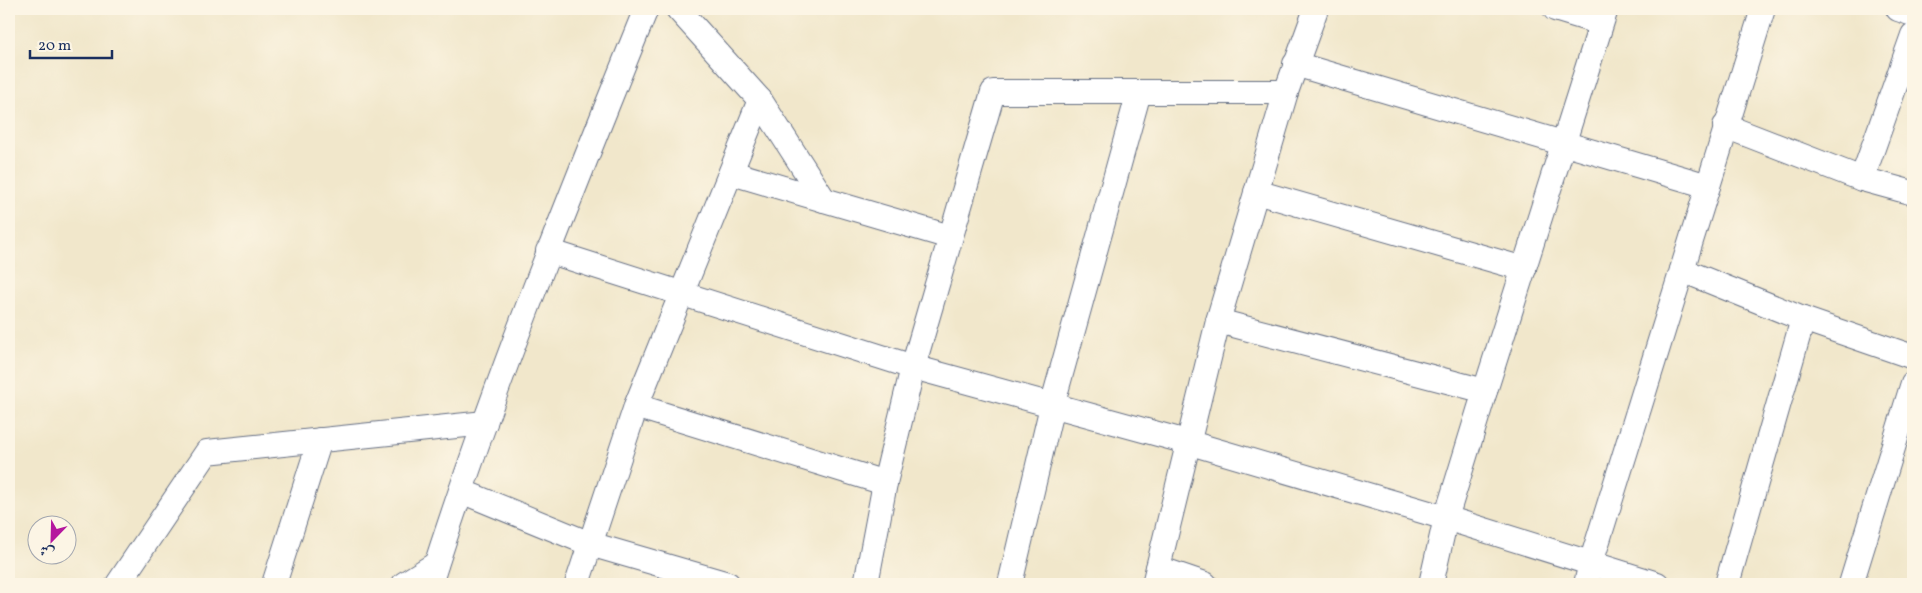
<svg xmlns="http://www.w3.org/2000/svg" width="1922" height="593" font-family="Vollkorn,Amiri,serif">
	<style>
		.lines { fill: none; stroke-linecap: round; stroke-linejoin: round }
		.minor-casing { stroke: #666f84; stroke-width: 26 }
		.minor { stroke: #fff; stroke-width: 24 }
	</style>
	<rect width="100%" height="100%" fill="#fcf5e5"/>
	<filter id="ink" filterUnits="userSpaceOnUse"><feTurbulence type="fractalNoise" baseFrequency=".02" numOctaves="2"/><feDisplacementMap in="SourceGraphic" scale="10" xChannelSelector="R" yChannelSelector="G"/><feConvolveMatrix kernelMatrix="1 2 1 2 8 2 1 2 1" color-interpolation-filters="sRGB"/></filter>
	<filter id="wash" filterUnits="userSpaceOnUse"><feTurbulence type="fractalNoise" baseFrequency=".0096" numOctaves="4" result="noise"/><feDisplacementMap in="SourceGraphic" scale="20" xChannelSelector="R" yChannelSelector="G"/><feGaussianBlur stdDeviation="1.12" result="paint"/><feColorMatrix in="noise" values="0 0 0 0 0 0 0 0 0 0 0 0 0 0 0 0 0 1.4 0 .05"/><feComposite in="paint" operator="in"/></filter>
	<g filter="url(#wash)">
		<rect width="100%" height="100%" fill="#f1e7cb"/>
	</g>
	<g filter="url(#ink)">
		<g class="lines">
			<g class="minor-casing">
				<g id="minor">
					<polyline points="678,9 760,100 824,200"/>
					<polyline points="1555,9 1601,23"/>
					<polyline points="1898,9 1913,14"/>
					<polyline points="1295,64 1708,186"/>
					<polyline points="1725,126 1862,179 1913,193"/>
					<polyline points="732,173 950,237"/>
					<polyline points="1862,179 1913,35"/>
					<polyline points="1256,192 1524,269"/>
					<polyline points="548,251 913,367 1187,442 1446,518 1657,584"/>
					<polyline points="1682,270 1803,319 1913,357"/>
					<polyline points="1218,321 1485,391"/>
					<polyline points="636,406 885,483"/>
					<polyline points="461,491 590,544 728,584"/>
					<polyline points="1158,568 1205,584"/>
					<polyline points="118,584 207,452 485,423"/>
					<polyline points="274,584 320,440"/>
					<polyline points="404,584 436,564"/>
					<path d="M430,584C492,389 569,199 646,9"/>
					<polyline points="577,584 636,406 760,100"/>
					<polyline points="866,584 885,483 913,367 993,92 1286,92"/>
					<polyline points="1010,584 1052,406 1139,92"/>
					<polyline points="1154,584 1218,321 1286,92 1316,9"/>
					<polyline points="1431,584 1446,518 1485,391 1606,9"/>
					<polyline points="1586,584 1591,563 1763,9"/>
					<polyline points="1727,584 1803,319"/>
					<polyline points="1851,584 1913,383"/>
				</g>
			</g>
			<use href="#minor" class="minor"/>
		</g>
	</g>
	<rect width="1922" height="593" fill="none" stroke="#fcf5e5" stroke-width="30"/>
	<g transform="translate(52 540) rotate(203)"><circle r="24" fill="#fcf5e5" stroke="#a2a6af"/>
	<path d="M0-4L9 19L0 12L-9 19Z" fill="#b5179e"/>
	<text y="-8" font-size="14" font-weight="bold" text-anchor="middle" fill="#1b2f5e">ش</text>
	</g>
	<path d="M30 50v8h82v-8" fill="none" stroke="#1b2f5e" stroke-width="2.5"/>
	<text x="38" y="50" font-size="15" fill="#1b2f5e" stroke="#fcf5e5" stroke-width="4" paint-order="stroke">20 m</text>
</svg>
